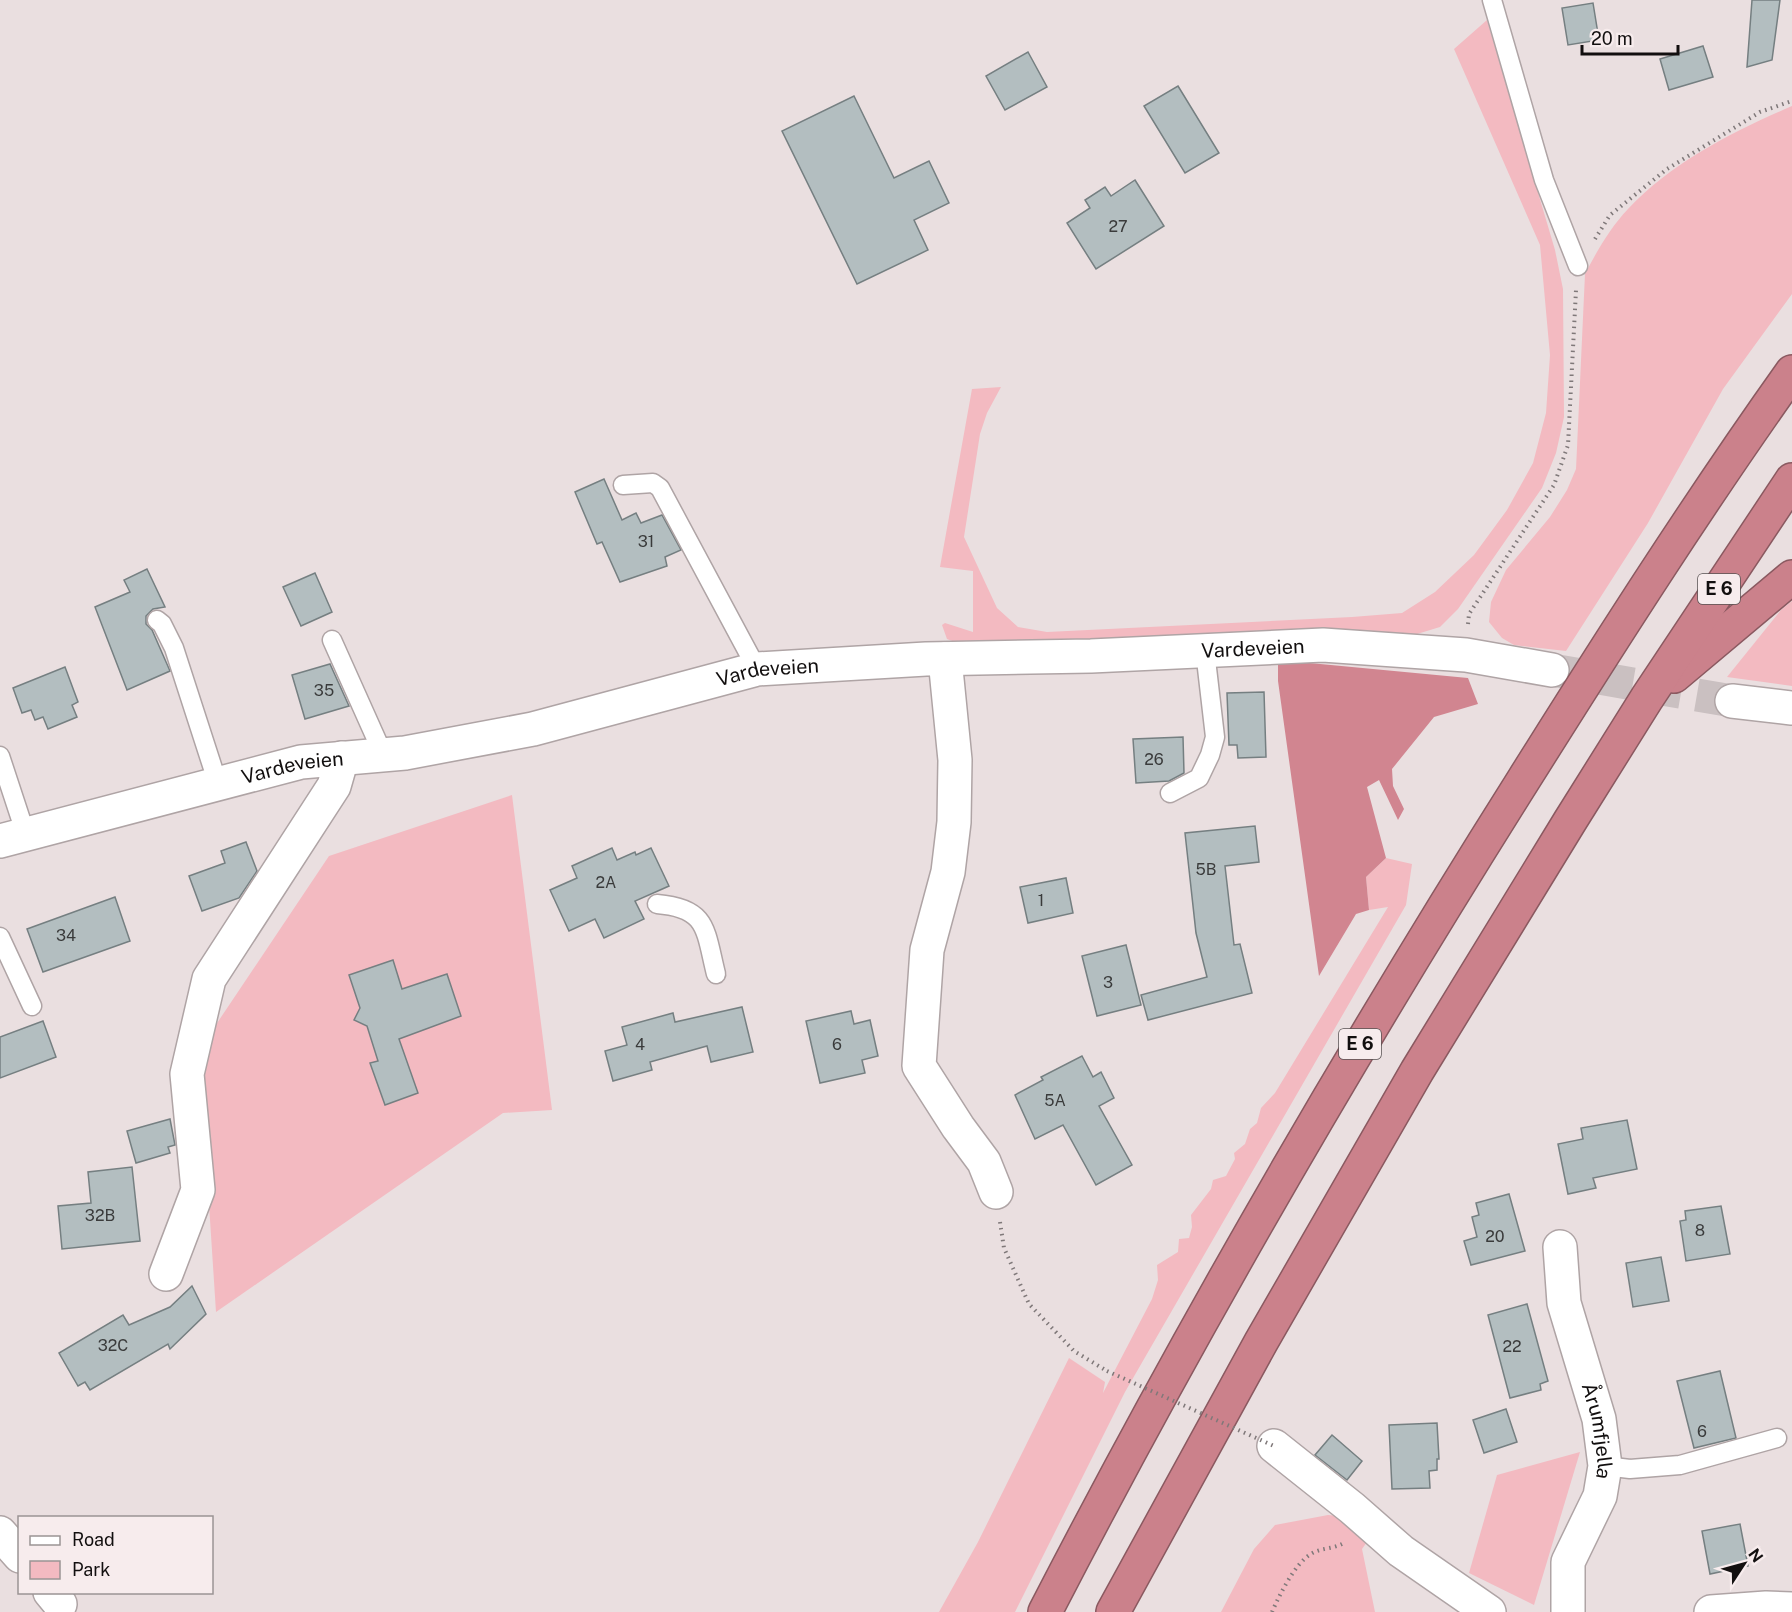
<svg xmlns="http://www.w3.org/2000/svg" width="1792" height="1612" font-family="'Public Sans',sans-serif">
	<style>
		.green { fill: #f3bac1 }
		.forest { fill: #d18590 }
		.building { fill: #b3bec0; stroke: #757f81; stroke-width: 1.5 }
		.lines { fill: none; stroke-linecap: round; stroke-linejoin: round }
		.minor-tunnel { stroke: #cac0c1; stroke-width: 33; stroke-dasharray: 33 16; stroke-linecap: butt }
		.service-casing { stroke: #afa4a5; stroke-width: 21 }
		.minor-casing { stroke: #afa4a5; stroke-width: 36 }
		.motorway-casing { stroke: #8a5960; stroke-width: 36 }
		.path { stroke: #7f7879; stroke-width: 4; stroke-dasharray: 1.5 4.5; stroke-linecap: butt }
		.service { stroke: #fff; stroke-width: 18 }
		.minor { stroke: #fff; stroke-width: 33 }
		.motorway { stroke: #cb818b; stroke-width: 33 }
		.path-bridge { stroke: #7f7879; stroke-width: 4; stroke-dasharray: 1.5 4.5; stroke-linecap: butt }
		.labels { text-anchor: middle; stroke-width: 6; stroke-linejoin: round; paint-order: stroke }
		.number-label { font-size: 16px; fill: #3a3b3b }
		.shield { fill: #f7eced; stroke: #575152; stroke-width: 1.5 }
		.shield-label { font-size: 18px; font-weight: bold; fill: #120f0f }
		.street-label { font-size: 20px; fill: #120f0f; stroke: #f7eced }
	</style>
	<rect width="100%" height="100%" fill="#eadfe0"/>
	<g class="green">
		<polygon points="1487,20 1555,250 1563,289 1564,417 1556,453 1542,488 1458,609 1440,627 1417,634 1067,648 960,644 947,639 942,625 945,623 973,632 973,571 940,567 972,389 1001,387 987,413 980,434 964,537 997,608 1018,627 1047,632 1352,617 1402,613 1435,592 1474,555 1507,510 1533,463 1546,413 1550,355 1540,245 1454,49"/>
		<path d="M1792,106V294L1723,389L1648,523L1566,651L1514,645L1502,638L1489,622L1491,602L1506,570L1550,517L1567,490L1576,469L1585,274C1597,251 1610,228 1628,209C1672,162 1734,131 1792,106Z"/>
		<polygon points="1792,601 1792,686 1727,677 1781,610"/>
		<polygon points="512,795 552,1110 503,1113 216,1312 199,1050 329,856"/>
		<polygon points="1386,858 1412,864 1406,905 1125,1392 1015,1612 939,1612 978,1542 1069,1358 1105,1382 1103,1393 1152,1299 1158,1280 1157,1265 1178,1252 1179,1239 1189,1238 1192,1227 1191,1215 1211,1189 1213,1180 1226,1176 1235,1159 1234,1153 1245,1144 1250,1129 1257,1123 1261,1108 1275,1093 1388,907 1369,910 1366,877"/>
		<polygon points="1580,1452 1534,1605 1469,1573 1497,1475"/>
		<polygon points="1328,1515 1352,1517 1372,1535 1362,1549 1375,1612 1221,1612 1254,1549 1275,1525"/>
	</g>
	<polygon class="forest" points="1278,660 1468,678 1478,704 1434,717 1392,769 1393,786 1404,809 1398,820 1379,780 1367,787 1386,858 1366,877 1369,910 1356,914 1319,976 1278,681"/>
	<g class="building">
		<polygon points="1752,0 1780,0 1772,60 1747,67"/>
		<polygon points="1593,3 1599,40 1568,45 1562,8"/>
		<polygon points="1703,46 1713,77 1669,90 1660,59"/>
		<polygon points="1028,52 1047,87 1005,110 986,76"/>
		<polygon points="1178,86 1219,153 1185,173 1144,106"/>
		<polygon points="854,96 894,178 929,161 949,203 914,220 928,250 857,284 782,131"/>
		<polygon points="1135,180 1164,226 1096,269 1067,223 1090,208 1085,200 1105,187 1111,196"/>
		<polygon points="604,479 622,520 636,513 641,523 662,515 681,550 665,557 667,566 620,582 602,542 597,544 575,492"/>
		<polygon points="147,569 165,607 153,609 146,616 146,624 152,630 170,671 127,690 95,607 130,592 124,580"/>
		<polygon points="315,573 332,612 301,626 283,587"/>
		<polygon points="330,664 349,706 305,719 292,675"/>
		<polygon points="65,667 78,702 72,705 77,717 48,729 43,717 35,720 31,710 22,713 13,688"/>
		<polygon points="1264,692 1266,757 1238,758 1237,745 1229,745 1227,693"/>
		<polygon points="1183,737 1184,773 1169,781 1136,783 1133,739"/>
		<polygon points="1255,826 1259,862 1225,866 1234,945 1240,944 1252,993 1148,1020 1141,995 1207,977 1196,933 1185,833"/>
		<polygon points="246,842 257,871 239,898 202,911 189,876 225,863 221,851"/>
		<polygon points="612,848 617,860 635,852 636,855 651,848 669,886 635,901 644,919 604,938 595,919 569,931 550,890 577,878 572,866"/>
		<polygon points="1066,878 1073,913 1028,923 1020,887"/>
		<polygon points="115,897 130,941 43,972 27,929"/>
		<polygon points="1126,945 1141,1005 1097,1016 1082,956"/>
		<polygon points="393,960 402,989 447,974 461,1016 399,1039 418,1093 385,1105 370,1063 378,1061 367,1026 354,1020 360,1008 349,975"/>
		<polygon points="742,1007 753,1052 711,1062 707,1046 650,1062 652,1070 613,1081 605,1051 627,1045 622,1027 673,1013 675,1022"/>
		<polygon points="851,1011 854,1024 870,1020 878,1056 862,1060 865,1073 820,1083 806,1021"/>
		<polygon points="43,1021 56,1057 0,1078 0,1037"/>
		<polygon points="1082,1056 1093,1077 1101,1072 1114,1098 1099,1106 1132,1165 1096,1185 1063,1125 1035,1139 1015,1095 1043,1080 1041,1077"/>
		<polygon points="170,1119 175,1145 168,1147 170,1153 136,1163 127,1131"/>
		<polygon points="1627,1120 1637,1169 1593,1178 1596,1188 1568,1194 1558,1144 1583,1139 1581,1128"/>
		<polygon points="132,1167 140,1241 62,1249 58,1206 91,1203 88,1172"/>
		<polygon points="1509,1194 1525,1251 1471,1265 1464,1241 1477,1237 1472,1217 1479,1215 1476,1203"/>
		<polygon points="1721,1206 1730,1254 1686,1261 1680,1221 1686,1220 1685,1211"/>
		<polygon points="1661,1257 1669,1301 1633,1307 1626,1263"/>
		<polygon points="192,1286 206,1314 170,1349 168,1344 90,1390 85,1382 78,1386 59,1353 123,1315 129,1325 170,1307"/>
		<polygon points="1527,1304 1548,1381 1540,1384 1541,1390 1510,1398 1488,1315"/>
		<polygon points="1720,1371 1736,1438 1694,1448 1677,1381"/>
		<polygon points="1506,1409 1517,1442 1484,1453 1473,1420"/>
		<polygon points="1437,1423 1439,1459 1437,1459 1437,1470 1429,1471 1430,1488 1392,1489 1389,1425"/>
		<polygon points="1332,1435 1362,1461 1347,1480 1315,1455"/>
		<polygon points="1740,1524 1748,1566 1710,1574 1702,1531"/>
	</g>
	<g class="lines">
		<polyline class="minor-tunnel" points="1552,670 1732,701"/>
		<g class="service-casing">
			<g id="service">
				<polyline points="1492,0 1544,180 1578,266"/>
				<polyline points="623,485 653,483 660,488 757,669"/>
				<polyline points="157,620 162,624 174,648 218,784"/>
				<polyline points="332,640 383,754"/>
				<polyline points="0,756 26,835"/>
				<polyline points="1170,793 1199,778 1210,755 1215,737 1205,651"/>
				<path d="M657,904C708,908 705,930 716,974"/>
				<polyline points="0,937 32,1006"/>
				<polyline points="1605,1466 1630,1469 1680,1465 1777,1438"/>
			</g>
		</g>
		<g class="minor-casing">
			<g id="minor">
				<polyline points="945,659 955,760 954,822 948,872 927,950 919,1066 958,1127 984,1162 996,1192"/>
				<polyline points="1732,701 1792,708"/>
				<path id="s1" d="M0,841L301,762L405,753L533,729L757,669L926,659L1091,656L1323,645L1466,655L1552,670"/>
				<path id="s2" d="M1560,1247L1564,1303L1599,1419L1605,1466L1600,1496L1568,1562V1612"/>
				<polyline points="166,1274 198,1190 187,1074 209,979 334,786 342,758"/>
				<polyline points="1274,1446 1352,1508 1401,1551 1489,1612"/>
				<polyline points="0,1533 20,1556"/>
				<polyline points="50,1592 60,1604"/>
				<polyline points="1711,1612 1766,1608 1792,1609"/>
			</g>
		</g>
		<g class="motorway-casing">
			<g id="motorway">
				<polyline points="1674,676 1792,577"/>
				<path d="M1045,1612C1192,1327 1353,1050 1524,779C1610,642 1698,504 1792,372"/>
				<polyline points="1113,1612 1261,1342 1417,1071 1570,821 1647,698 1792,480"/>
			</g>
		</g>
		<g class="path">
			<polyline points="1595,239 1610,215 1667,169 1760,112 1792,101"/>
			<polyline points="1468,624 1469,614 1554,485 1568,445 1576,290"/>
			<polyline points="1000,1222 1004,1248 1029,1304 1074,1351 1107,1371"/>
			<path d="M1272,1612C1279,1596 1295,1563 1311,1554C1320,1548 1332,1549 1342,1544"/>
		</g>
		<use href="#service" class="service"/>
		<use href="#minor" class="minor"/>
		<use href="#motorway" class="motorway"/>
		<polyline class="path-bridge" points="1107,1371 1274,1446"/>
	</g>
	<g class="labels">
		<g class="number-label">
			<text x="1118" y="232">27</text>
			<text x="646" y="547">31</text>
			<text x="324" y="696">35</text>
			<text x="1154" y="765">26</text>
			<text x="1206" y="875">5B</text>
			<text x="606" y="888">2A</text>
			<text x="1041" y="906">1</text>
			<text x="66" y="941">34</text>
			<text x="1108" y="988">3</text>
			<text x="640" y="1050">4</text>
			<text x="837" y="1050">6</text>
			<text x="1055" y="1106">5A</text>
			<text x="100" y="1221">32B</text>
			<text x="1700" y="1236">8</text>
			<text x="1495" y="1242">20</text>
			<text x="113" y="1351">32C</text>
			<text x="1512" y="1352">22</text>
			<text x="1702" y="1437">6</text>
		</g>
		<g class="shield">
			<rect x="1698" y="574" width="42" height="30" rx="4.5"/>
			<rect x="1339" y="1029" width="42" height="30" rx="4.5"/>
		</g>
		<g class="shield-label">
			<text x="1719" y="595">E 6</text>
			<text x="1360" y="1050">E 6</text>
		</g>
		<g class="street-label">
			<text dy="7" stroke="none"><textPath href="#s1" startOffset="1274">Vardeveien</textPath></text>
			<text dy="7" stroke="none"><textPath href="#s1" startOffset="788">Vardeveien</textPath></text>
			<text dy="7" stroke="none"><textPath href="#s1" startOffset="302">Vardeveien</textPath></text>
			<text dy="7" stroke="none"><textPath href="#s2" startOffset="189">Årumfjella</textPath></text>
		</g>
	</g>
	<rect x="18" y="1516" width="195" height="78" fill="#f7eced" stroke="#9b9494" stroke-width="1.5"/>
	<rect x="30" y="1536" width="30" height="9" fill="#ffffff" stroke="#9b9494" stroke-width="1.5"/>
	<text x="72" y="1546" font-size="18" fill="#120f0f">Road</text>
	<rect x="30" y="1561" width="30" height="18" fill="#f3bac1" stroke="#9b9494" stroke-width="1.5"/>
	<text x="72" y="1576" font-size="18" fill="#120f0f">Park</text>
	<g transform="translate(1744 1564) rotate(54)" stroke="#f7eced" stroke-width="4.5" paint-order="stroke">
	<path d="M0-4.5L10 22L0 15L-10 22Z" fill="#120f0f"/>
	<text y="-9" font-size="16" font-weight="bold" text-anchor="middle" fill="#120f0f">N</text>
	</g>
	<path d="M1582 45v9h96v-9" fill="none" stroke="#120f0f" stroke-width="3"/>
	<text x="1591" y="45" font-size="18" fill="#120f0f" stroke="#f7eced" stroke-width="4.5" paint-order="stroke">20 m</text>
</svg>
